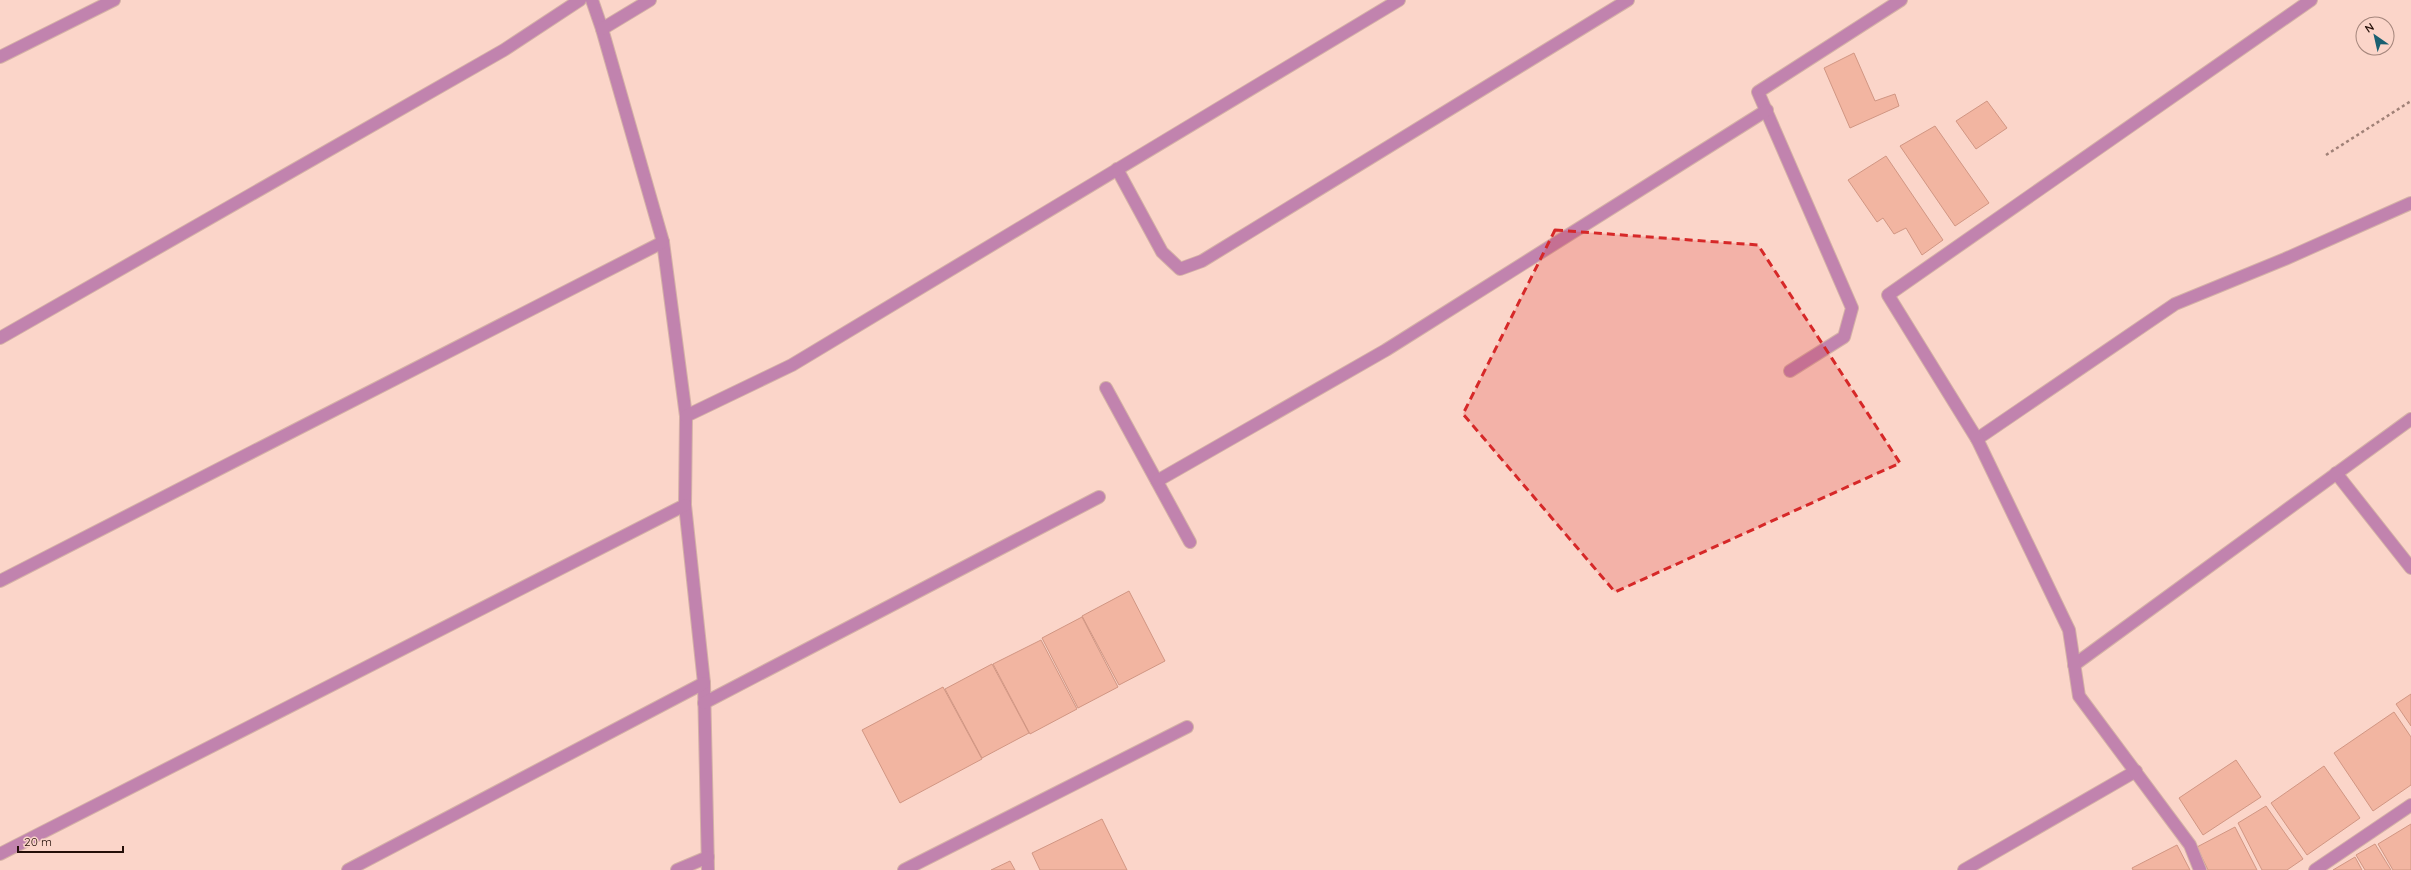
<svg xmlns="http://www.w3.org/2000/svg" width="2411" height="870" font-family="Quicksand,sans-serif">
	<style>
		.building { fill: #f2b5a1; stroke: #d19683 }
		.lines { fill: none; stroke-linecap: round; stroke-linejoin: round }
		.minor-casing { stroke: #d4b1a6; stroke-width: 14 }
		.path { stroke: #a08177; stroke-width: 2.5; stroke-dasharray: 3 3; stroke-linecap: butt }
		.minor { stroke: #c183ae; stroke-width: 12 }
		.marked { fill: #d62828; fill-opacity: 0.2; stroke: #d62828; stroke-width: 3; stroke-dasharray: 8 5; stroke-linejoin: round }
	</style>
	<rect width="100%" height="100%" fill="#fbd5c9"/>
	<g class="building">
		<polygon points="1854,53 1875,101 1895,94 1899,106 1850,128 1824,68"/>
		<polygon points="1987,101 2007,128 1976,149 1956,121"/>
		<polygon points="1935,126 1989,203 1955,226 1900,146"/>
		<polygon points="1886,156 1943,240 1922,255 1906,228 1894,234 1883,218 1877,222 1848,180"/>
		<polygon points="1129,591 1165,661 1119,685 1082,616"/>
		<polygon points="1082,617 1118,687 1078,708 1042,638"/>
		<polygon points="1041,640 1077,709 1030,734 993,664"/>
		<polygon points="992,664 1029,733 982,758 945,689"/>
		<polygon points="943,687 982,759 900,803 862,730"/>
		<polygon points="2411,694 2411,726 2396,704"/>
		<polygon points="2394,712 2411,737 2411,785 2373,811 2334,753"/>
		<polygon points="2236,760 2261,797 2203,835 2179,798"/>
		<polygon points="2324,766 2360,818 2307,855 2271,803"/>
		<polygon points="2266,806 2303,859 2287,870 2262,870 2238,823"/>
		<polygon points="1102,819 1127,870 1040,870 1032,853"/>
		<polygon points="2411,824 2411,870 2393,870 2378,844"/>
		<polygon points="2235,827 2257,870 2208,870 2197,847"/>
		<polygon points="2375,844 2391,870 2365,870 2356,855"/>
		<polygon points="2177,845 2190,870 2133,870 2132,868"/>
		<polygon points="2355,857 2362,870 2333,870"/>
		<polygon points="1010,861 1015,870 991,870"/>
	</g>
	<g class="lines">
		<g class="minor-casing">
			<g id="minor">
				<polyline points="592,0 602,29 663,242 686,416 685,505 704,683 708,870"/>
				<polyline points="602,29 650,0"/>
				<polyline points="0,57 114,0"/>
				<polyline points="1117,169 1162,252 1180,269 1202,261 1628,0"/>
				<polyline points="0,338 504,50 580,0"/>
				<polyline points="1790,371 1844,337 1852,308 1758,92 1901,0"/>
				<polyline points="1106,388 1190,542"/>
				<polyline points="686,416 792,365 1399,0"/>
				<polyline points="1977,439 2175,304 2285,259 2411,203"/>
				<polyline points="2336,473 2411,568"/>
				<polyline points="1157,481 1386,350 1767,110"/>
				<polyline points="0,581 663,242"/>
				<polyline points="2074,665 2411,419"/>
				<polyline points="704,703 1099,497"/>
				<polyline points="0,854 685,505"/>
				<polyline points="348,870 704,683"/>
				<polyline points="677,870 708,857"/>
				<polyline points="904,870 1187,727"/>
				<polyline points="1964,870 2136,771"/>
				<polyline points="2200,870 2190,845 2079,696 2069,630 1977,439 1888,295 2311,0"/>
				<polyline points="2315,870 2411,805"/>
			</g>
		</g>
		<polyline class="path" points="2326,155 2411,101"/>
		<use href="#minor" class="minor"/>
	</g>
	<path class="marked" d="M1555,230L1758,245L1900,463L1615,592L1463,414Z"/>
	<g transform="translate(2375 36) rotate(326)"><circle r="19" fill="#fbd5c9" stroke="#a5867c"/>
	<path d="M0-3L7 15L0 10L-7 15Z" fill="#1a6071"/>
	<text y="-6" font-size="11" font-weight="bold" text-anchor="middle" fill="#240f08">N</text>
	</g>
	<path d="M18 846v6h105v-6" fill="none" stroke="#240f08" stroke-width="2"/>
	<text x="24" y="846" font-size="12" fill="#240f08" stroke="#fbd5c9" stroke-width="3" paint-order="stroke">20 m</text>
</svg>
